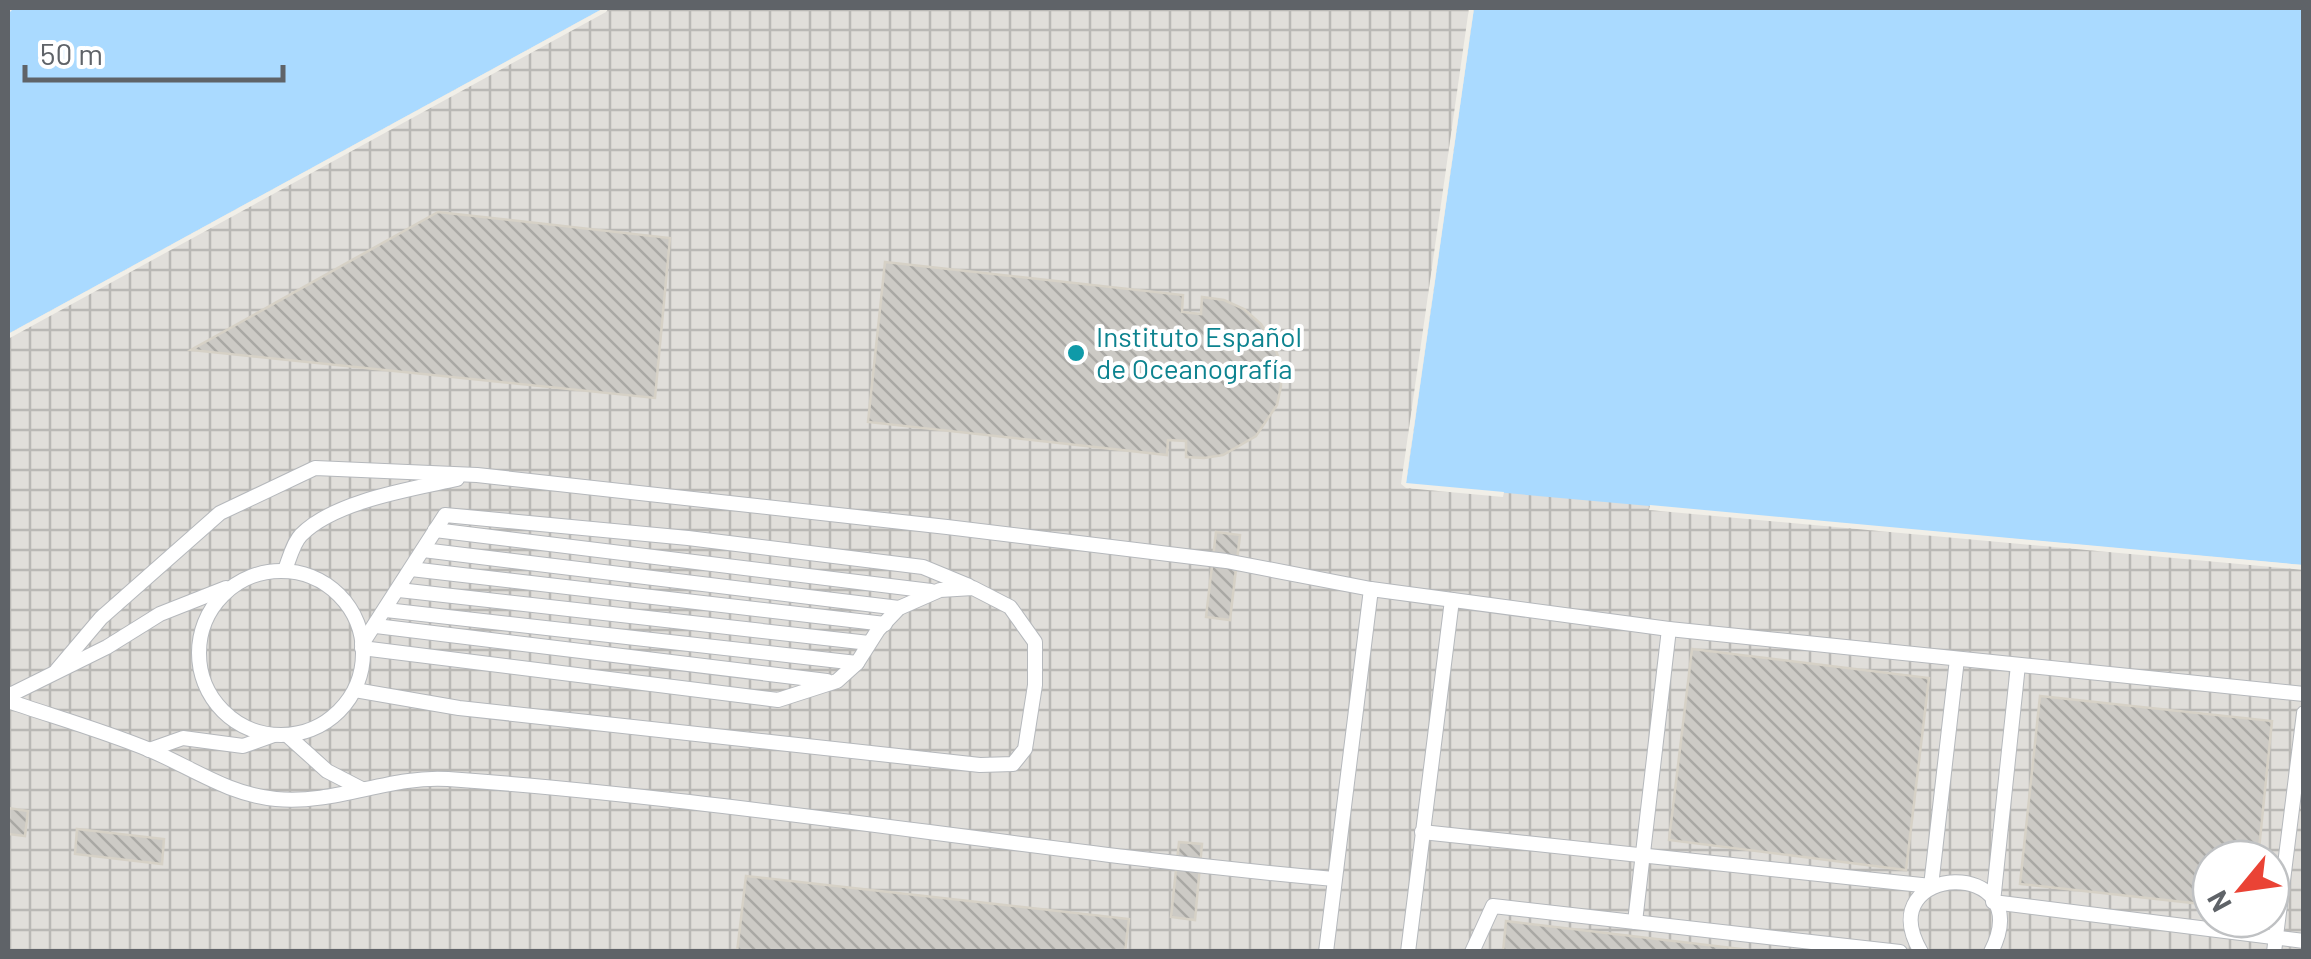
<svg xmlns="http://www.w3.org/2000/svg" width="2311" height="959" font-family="Barlow,sans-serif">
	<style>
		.industrial { fill: url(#industrial-grid); fill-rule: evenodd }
		.water { fill: #aadaff }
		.pier { fill: #f1efe8 }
		.building { fill: url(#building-back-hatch); stroke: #d6d1c6; stroke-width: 2.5 }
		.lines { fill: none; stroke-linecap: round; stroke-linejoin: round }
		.lane-casing { stroke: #b5b8bc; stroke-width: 16 }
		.lane { stroke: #fff; stroke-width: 14 }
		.culture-dot { fill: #0f9aa8; stroke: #fff; stroke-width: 4 }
		.labels { text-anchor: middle; stroke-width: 8; stroke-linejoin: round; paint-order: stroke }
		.culture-label { font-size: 28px; fill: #0d838f; stroke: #fff; text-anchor: start }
	</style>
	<defs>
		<pattern id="industrial-grid" width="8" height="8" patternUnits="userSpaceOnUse" patternTransform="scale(2.5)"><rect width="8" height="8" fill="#e0deda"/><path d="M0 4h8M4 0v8" fill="none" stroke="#b9b8b5"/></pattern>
		<pattern id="building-back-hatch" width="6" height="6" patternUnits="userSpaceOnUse" patternTransform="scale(2.5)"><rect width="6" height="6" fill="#cccac5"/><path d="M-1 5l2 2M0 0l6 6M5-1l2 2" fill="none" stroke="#a9a8a4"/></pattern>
	</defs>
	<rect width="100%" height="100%" fill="#f1efe8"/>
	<path class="industrial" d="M604,8H1474L1406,483L2303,565V951H8V334ZM2211,859H2271V919H2211Z"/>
	<g class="water">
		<polygon points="14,8 604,8 8,334 8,14"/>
		<polygon points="1474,8 2303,8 2303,565 1406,484"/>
	</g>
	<g class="pier">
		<polygon points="604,8 609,8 606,12 8,339 8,334"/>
		<polygon points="1469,8 1474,8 1406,483 1504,492 1503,497 1406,488 1401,484"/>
		<polygon points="1650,505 2303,565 2304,570 1649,510"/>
	</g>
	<g class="building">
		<polygon points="438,212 670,238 655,398 191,350"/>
		<polygon points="885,262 1183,295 1182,312 1201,314 1202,297 1224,300 1244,309 1261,324 1273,343 1281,364 1281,386 1277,405 1256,436 1223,455 1204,458 1186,457 1186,441 1168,440 1167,455 868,422"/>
		<polygon points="1216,532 1240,535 1230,620 1206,617"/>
		<polygon points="1692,649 1929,678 1906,870 1669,840"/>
		<polygon points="2040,696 2272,721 2258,859 2211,859 2211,905 2020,884"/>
		<polygon points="8,808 28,811 25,836 8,834"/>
		<polygon points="77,829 164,839 162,864 75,854"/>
		<polygon points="1179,842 1202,844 1195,920 1171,917"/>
		<polygon points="746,876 1129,919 1125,952 737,952"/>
		<polygon points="1506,921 1766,952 1503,952"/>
	</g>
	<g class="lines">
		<g class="lane-casing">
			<g id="lane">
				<polyline points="435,530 931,591"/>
				<polyline points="423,550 899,608"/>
				<polyline points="411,569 885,624"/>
				<path d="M285,570C289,560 293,543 301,535C334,501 412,489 457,479"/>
				<circle cx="281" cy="653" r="82"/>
				<polyline points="399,590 869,643"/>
				<polyline points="386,610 857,663"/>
				<polyline points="376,626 827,681"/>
				<polyline points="362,644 445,515 688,538 923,567 969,586"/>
				<polyline points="2018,665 1993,902 2304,941"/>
				<polyline points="57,670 101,618 220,513 315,468 477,475 947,527 1226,561 1371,589"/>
				<polyline points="355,690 459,708 980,765 1013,764 1025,749 1035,685 1035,642 1010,607 973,588 940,590 899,608 878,630 857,663 837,681 778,700 362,648"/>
				<polyline points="8,696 107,647 160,614 226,588"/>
				<path d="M8,701C55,717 104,731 150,750C192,768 230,795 276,799C334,805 391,775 448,779C745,800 1038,853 1334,879"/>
				<polyline points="287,735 327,771 362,789"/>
				<polyline points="149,750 183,738 243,746 274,735"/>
				<polyline points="1422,832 1931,886 1957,659"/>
				<polyline points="1635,922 1669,629"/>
				<polyline points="1326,952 1371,589 1669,629 2304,694"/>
				<polyline points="1408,952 1452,600"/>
				<polyline points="1472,952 1493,906 1900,952"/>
				<path d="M1921,952C1868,862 2040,856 1991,952"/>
				<polyline points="2274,952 2304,713"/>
			</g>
		</g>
		<use href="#lane" class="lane"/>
	</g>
	<circle class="culture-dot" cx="1076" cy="353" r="10"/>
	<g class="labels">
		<g class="culture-label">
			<text x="1096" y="347">Instituto Español<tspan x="1096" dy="32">de Oceanografía</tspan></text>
		</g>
	</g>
	<rect width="2311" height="959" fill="none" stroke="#5f6368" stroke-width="20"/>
	<g transform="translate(2241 889) rotate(241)"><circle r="48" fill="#ffffff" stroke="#bfc1c3" stroke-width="2.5"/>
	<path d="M0-8L18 38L0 25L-18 38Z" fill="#ea4335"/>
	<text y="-15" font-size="28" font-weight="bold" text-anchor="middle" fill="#5f6368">N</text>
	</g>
	<path d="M25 65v15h258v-15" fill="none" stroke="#5f6368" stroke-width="5"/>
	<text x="40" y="65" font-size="30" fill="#5f6368" stroke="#ffffff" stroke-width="8" paint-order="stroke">50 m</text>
</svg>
